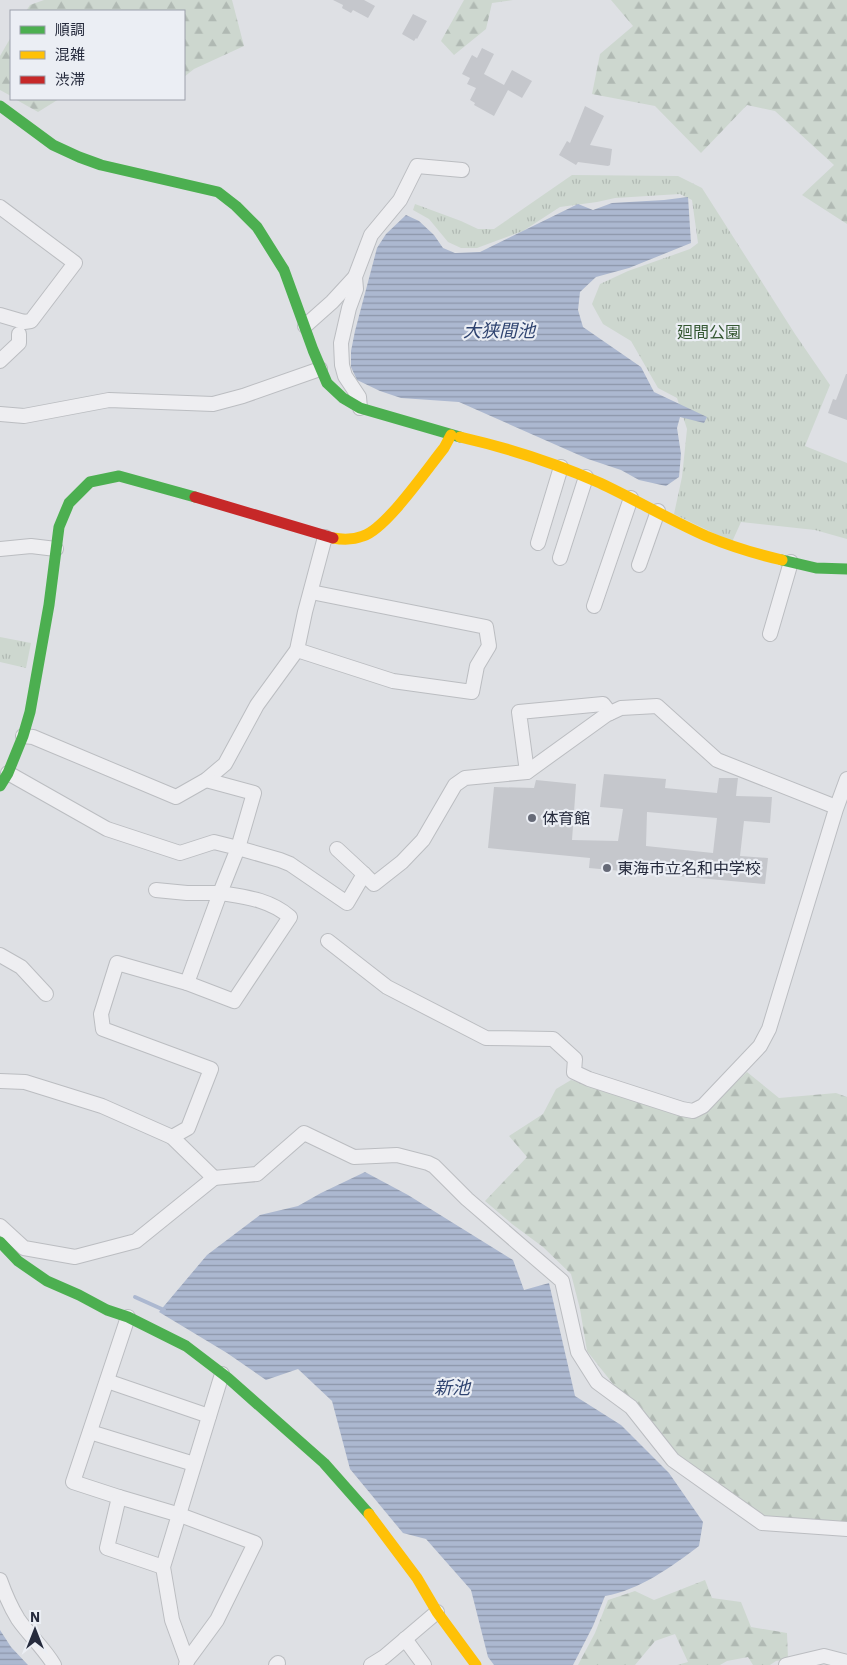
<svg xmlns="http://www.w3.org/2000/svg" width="847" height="1665" font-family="'IBM Plex Sans','Noto Sans JP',sans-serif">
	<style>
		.forest { fill: url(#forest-firs) }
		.park { fill: url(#park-tufts) }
		.water { fill: url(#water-rules) }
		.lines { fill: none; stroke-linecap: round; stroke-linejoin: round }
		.stream { stroke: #acb8d0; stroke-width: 4 }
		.building { fill: #c5c7cc; fill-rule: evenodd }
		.street-casing { stroke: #bbbdc1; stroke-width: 16 }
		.street { stroke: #eeeef1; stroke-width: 14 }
		.fast { stroke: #4caf50; stroke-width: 11 }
		.slow { stroke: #ffc107; stroke-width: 11 }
		.jam { stroke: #c62828; stroke-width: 11 }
		.poi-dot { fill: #666a77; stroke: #ebeef4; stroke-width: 2 }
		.labels { text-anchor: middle; stroke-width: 4.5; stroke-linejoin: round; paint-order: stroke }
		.park-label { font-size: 16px; fill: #355833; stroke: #ebeef4 }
		.poi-label { font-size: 16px; fill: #262b3d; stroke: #ebeef4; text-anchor: start }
		.water-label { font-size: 18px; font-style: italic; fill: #304470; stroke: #ebeef4 }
	</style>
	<defs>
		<pattern id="forest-firs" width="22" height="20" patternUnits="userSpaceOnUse" patternTransform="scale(1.25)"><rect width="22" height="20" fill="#cdd7cf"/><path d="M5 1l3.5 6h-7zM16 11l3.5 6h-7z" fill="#b0b9b3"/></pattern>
		<pattern id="park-tufts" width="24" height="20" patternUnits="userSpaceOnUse" patternTransform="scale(1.25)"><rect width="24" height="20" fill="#cdd7cf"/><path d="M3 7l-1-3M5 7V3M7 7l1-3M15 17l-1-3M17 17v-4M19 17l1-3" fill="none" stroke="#b0b9b3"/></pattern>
		<pattern id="water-rules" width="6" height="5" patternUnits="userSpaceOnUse" patternTransform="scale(1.25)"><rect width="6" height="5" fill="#acb8d0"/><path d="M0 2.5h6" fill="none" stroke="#8c96aa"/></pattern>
	</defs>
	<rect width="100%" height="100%" fill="#dee0e4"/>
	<g class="forest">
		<polygon points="44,0 232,0 244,46 194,69 184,77 184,11 26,11 30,5"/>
		<polygon points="464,0 513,0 492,3 486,29 454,55 441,41"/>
		<polygon points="611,0 847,0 847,224 802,195 834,165 775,111 747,105 701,153 655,106 592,94 600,54 633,26"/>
		<polygon points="11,37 11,96 0,90 0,56"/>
		<polygon points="15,99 59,99 38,112"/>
		<polygon points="747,1072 779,1098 836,1093 847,1097 847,1529 762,1523 673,1460 587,1351 580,1309 571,1274 543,1247 512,1224 485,1201 527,1157 509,1136 543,1114 556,1089 571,1080 609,1090 709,1108"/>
		<polygon points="705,1580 712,1598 741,1602 751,1627 787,1633 788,1659 776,1661 770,1665 753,1665 748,1657 727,1661 720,1665 677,1665 688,1662 675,1634 655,1641 635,1665 578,1665 595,1633 608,1600 635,1591 654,1600"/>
	</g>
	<g class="park">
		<polygon points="572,175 678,176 702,188 795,334 830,385 805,446 847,463 847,539 815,530 741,522 732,542 674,514 682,477 687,429 677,398 658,388 631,341 603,324 592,304 600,284 628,271 690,249 698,243 692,200 680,194 615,198 597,202 560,207 523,231 477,248 461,248 448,242 429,219 413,210 415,204 461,221 478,229 494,229"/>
		<polygon points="0,637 31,643 26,668 0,662"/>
	</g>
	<g class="water">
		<polygon points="688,197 691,243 629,268 596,277 580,292 578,310 583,327 641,367 654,392 707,417 704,423 680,417 677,428 681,454 679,477 666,486 639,480 621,470 588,459 459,402 401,398 380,391 357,380 351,367 351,351 355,331 377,248 386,234 406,215 419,221 434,235 443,248 455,253 480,252 578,204 593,210 612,203 664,200"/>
		<path d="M365,1172L408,1195L513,1260L524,1290L549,1283L575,1396L621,1425L669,1473L703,1522L699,1546C671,1567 640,1590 605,1596L593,1626L573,1665H494L488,1657L471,1590L426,1539L403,1533L350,1469L332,1401L298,1369L266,1380L227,1353L159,1312L207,1255L260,1215L298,1206L321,1193Z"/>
		<polygon points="0,1630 11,1647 28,1665 0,1665"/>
	</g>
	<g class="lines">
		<polyline class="stream" points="135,1297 164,1310"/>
	</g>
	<g class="building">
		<polygon points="333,0 364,0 375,6 368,18 353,10 351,13 342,8 343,5"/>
		<polygon points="413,14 427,21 417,39 416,38 414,41 402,34"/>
		<polygon points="482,48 494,54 484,74 504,85 512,70 532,81 522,98 508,90 494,116 474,105 475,103 470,100 476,88 467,84 470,78 462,74 472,55 477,58"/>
		<polygon points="585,106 604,116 590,145 612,149 610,165 608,166 578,162 576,165 559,155 567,141 570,143"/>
		<polygon points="846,374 847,374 847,420 828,413 833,399 836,400"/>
		<path d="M604,774L666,779L665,788L717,793L719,778H738L736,796L772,797L770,823L744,821L740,856L768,858L765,884L589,868L590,858L488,848L494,787L534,788L536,780L576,784L572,840L618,841L623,809L600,807ZM647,812L717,818L713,853L646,846Z"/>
	</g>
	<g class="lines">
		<g class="street-casing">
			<g id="street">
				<polyline points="0,207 75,263 31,321 24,322 0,315"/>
				<polyline points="305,326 332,302 355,277"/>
				<polyline points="0,361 19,343 19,334"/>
				<polyline points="360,408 359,397 345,376 342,365 341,343 349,308 356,289 355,277 371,235 400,200 417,166 462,170"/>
				<polyline points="0,414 24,416 109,400 213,404 243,396 320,369"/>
				<polyline points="538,543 561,467"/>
				<polyline points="0,549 31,546 56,549"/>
				<polyline points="560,558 586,477"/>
				<polyline points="639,565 658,511"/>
				<polyline points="594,606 631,498"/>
				<polyline points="770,634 791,562"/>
				<polyline points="297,650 393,681 472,692 477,666 489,646 486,627 311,592"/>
				<polyline points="23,736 33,737 176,797 206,780 225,764 257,705 297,650 305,612 325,537"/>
				<polyline points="527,772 519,712 603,704 610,713"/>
				<path d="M8,773L107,829L180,853L214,842L238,848L220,893C245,897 269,899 290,917L234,1001L187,983L117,963L101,1014L103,1029L211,1069L188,1128L172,1137"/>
				<polyline points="206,780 254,793 238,848 280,860 290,864 347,903 364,874 374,884 402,862 423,840 455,785 465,778 527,772 606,715 621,708 657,706 717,760 836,807"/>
				<polyline points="337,849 364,874"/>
				<polyline points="156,890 187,893 220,893 187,983"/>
				<polyline points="328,941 387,987 486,1038 553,1039 575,1059 574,1072 589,1079 682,1109 693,1111 703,1106 760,1046 769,1029 836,809 847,779"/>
				<polyline points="0,955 21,967 46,994"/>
				<polyline points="0,1081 25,1082 102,1106 172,1137 214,1178 136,1241 75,1257 24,1248 0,1226"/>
				<polyline points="214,1178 257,1174 304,1133 354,1157 397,1155 428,1163 434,1166 467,1199 562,1281 578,1352 597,1382 631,1407 673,1460 762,1523 847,1529"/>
				<polyline points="128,1317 73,1482 119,1497 107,1548 163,1567"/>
				<polyline points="107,1381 209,1416"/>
				<polyline points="90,1432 194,1464"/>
				<polyline points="119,1497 180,1515 255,1543 217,1620 187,1661"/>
				<path d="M0,1580C5,1594 10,1606 18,1619C29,1635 44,1648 54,1665"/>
				<polyline points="405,1639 424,1665"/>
				<polyline points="186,1665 187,1661 172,1620 163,1567 222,1374"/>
				<polyline points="276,1665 278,1663"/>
				<polyline points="371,1665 384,1657 437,1612"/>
				<polyline points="786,1665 824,1656 847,1662"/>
			</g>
		</g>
		<use href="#street" class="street"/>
		<g class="fast">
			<polyline points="0,106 53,145 79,157 101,165 218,192 236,206 257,227 284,270 313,350 327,383 343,398 360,408 460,437"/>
			<polyline points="782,560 816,568 847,569"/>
			<polyline points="0,786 8,773 23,736 30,712 49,605 59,527 69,503 90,482 119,476 195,497"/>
			<polyline points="0,1242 18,1261 47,1281 79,1295 107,1310 128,1317 186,1346 228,1378 324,1463 369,1514"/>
		</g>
		<g class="slow">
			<path d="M460,437C508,448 555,463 600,483C636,500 670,520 706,536C730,546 756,554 782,560"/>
			<path d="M333,538C344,540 353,540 363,536C386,529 427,469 444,448L451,435"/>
			<polyline points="369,1514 417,1578 437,1612 476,1665"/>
		</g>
		<polyline class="jam" points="195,497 333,538"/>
	</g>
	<g class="poi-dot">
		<circle cx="532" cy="818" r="5"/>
		<circle cx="607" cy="868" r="5"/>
	</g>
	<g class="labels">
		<g class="park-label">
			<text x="709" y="338">廻間公園</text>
		</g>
		<g class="poi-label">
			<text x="542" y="824">体育館</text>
			<text x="617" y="874">東海市立名和中学校</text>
		</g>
		<g class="water-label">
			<text x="499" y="337">大狭間池</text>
			<text x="452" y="1394">新池</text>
		</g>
	</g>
	<rect x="10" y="10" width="175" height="90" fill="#ebeef4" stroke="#9ca0ab"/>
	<rect x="20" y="26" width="25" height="8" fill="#4caf50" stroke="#9ca0ab"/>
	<text x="55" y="35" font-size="15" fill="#262b3d">順調</text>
	<rect x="20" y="51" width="25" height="8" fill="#ffc107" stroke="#9ca0ab"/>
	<text x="55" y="60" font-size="15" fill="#262b3d">混雑</text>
	<rect x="20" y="76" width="25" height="8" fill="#c62828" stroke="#9ca0ab"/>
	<text x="55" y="85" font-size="15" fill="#262b3d">渋滞</text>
	<g transform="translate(35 1630)" stroke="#ebeef4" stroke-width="4" paint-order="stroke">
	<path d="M0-4L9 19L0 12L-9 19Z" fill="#262b3d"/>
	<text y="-8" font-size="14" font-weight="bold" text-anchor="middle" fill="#262b3d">N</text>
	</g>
</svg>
